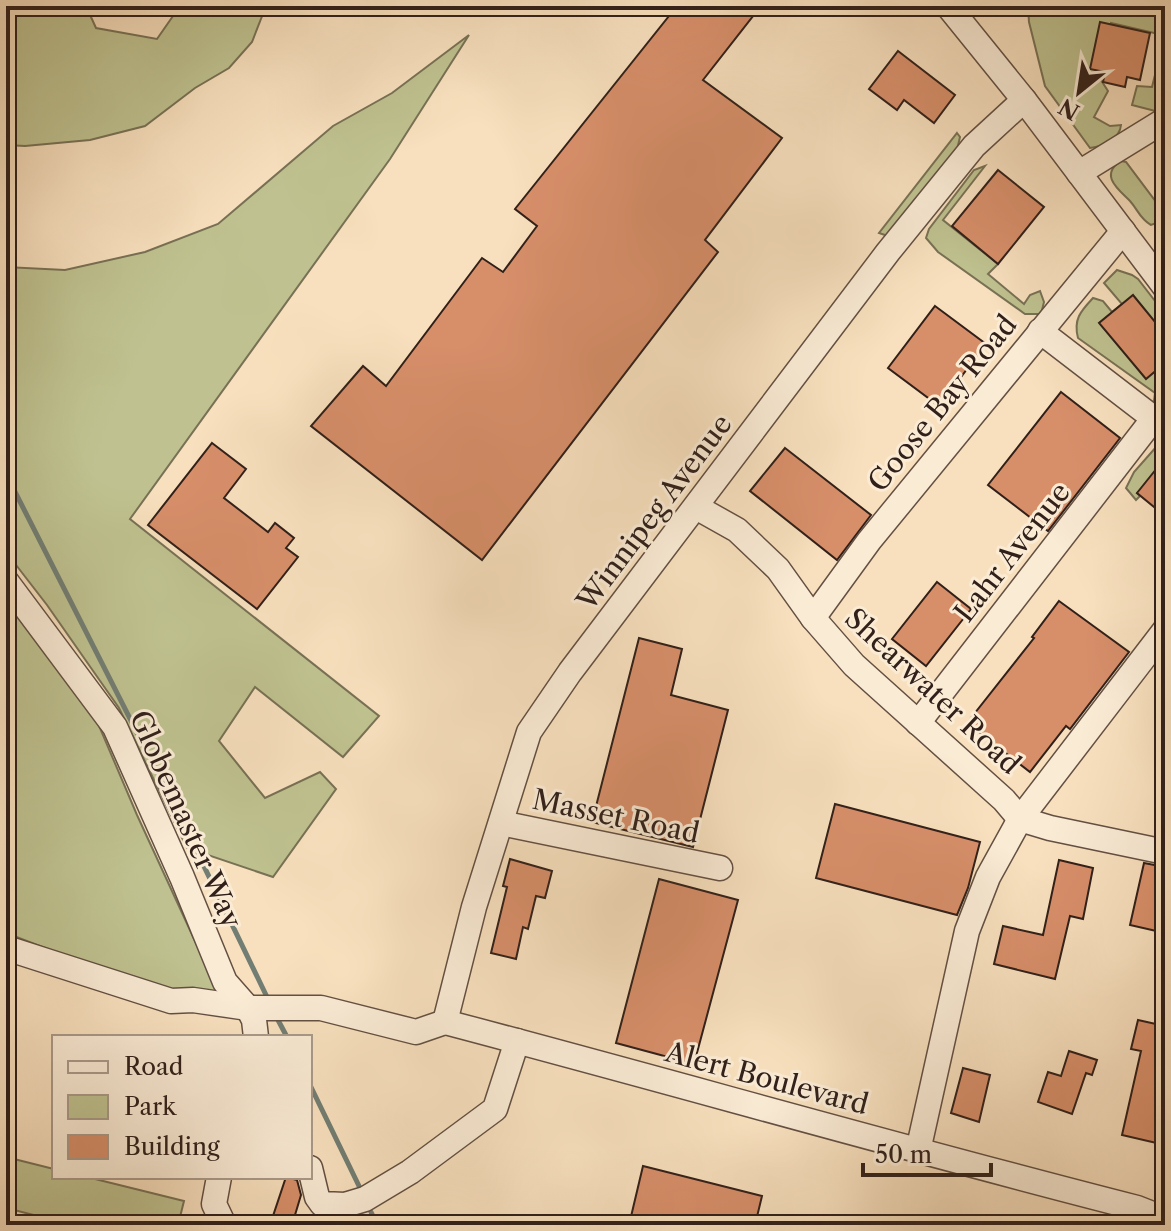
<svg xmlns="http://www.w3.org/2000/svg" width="1171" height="1231" font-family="'Libre Caslon Text',serif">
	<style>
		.green { fill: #bfc290; stroke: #787155; stroke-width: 2 }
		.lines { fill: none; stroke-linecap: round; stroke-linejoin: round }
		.stream { stroke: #727e73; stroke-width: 5 }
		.building { fill: #d78f6a; stroke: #31201a; stroke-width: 2 }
		.minor-casing { stroke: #635043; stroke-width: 27 }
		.minor { stroke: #faebd5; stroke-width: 24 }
		.labels { text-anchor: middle; stroke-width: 6; stroke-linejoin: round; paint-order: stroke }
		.street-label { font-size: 28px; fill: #31201a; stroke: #faebd5 }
	</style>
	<rect width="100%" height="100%" fill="#f8e0be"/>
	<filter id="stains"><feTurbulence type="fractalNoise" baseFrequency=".0025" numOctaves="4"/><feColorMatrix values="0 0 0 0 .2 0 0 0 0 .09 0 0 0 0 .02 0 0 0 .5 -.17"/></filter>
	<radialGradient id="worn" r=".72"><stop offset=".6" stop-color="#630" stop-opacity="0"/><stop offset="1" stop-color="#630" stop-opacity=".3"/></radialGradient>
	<g class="green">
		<polygon points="30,6 86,6 96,28 157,39 180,6 266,6 252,42 229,68 195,88 145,126 90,140 25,146 6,145 6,29 14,16"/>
		<path d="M1028,6L1045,7L1046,6H1165V63L1158,62L1163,35L1111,23L1099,77L1108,91L1094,117L1110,126L1121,125C1120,139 1103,146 1090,148L1045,86L1029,22Z"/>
		<polygon points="469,35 390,159 130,519 379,716 343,757 255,687 219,741 265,798 320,772 336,789 273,877 187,848 119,708 47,605 6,552 6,267 65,270 145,252 218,224 333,126 392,93"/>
		<polygon points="1157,67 1165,69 1165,110 1159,112 1132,105 1137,86 1152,87"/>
		<polygon points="957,133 960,137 956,154 888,236 879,233"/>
		<path d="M1121,161L1126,162L1165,214L1162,221L1151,225C1140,219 1138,210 1130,201C1118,189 1099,175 1121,161Z"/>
		<polygon points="985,166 943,220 998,264 988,274 1024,304 1030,295 1040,291 1044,302 1041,314 1025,314 938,252 926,238 929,229 974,170"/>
		<path d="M1117,270L1132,275L1138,279L1165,314V414L1154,401L1155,393L1078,338C1073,319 1081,311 1093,298L1103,301L1112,312L1122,304L1104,283Z"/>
		<polygon points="1165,445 1165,466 1137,493 1140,496 1136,500 1126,488 1134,472 1157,446"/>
		<polygon points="6,601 97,721 137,815 218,991 209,997 178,994 84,963 6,933"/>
		<polygon points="6,1157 54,1169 54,1177 87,1177 184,1201 178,1225 73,1225 6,1208"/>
	</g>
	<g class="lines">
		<g class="stream">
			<polyline points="6,474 187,831 267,997"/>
			<polyline points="278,1020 287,1037"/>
			<polyline points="310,1085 359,1186"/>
			<polyline points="371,1212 377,1225"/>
		</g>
	</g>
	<g class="building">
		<polygon points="677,6 742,6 753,16 703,80 782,138 705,240 718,252 482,560 311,426 363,366 386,386 482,258 503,272 537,226 515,209"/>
		<polygon points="1100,22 1150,33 1140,80 1127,77 1125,87 1103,82 1105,72 1090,69"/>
		<polygon points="898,51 955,95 934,123 904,100 897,110 869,89"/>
		<polygon points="998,170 1044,207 998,264 952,226"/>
		<polygon points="1133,295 1165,334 1165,363 1146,379 1099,323"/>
		<polygon points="935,306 986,344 939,406 888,368"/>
		<polygon points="1061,392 1120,438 1048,531 988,485"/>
		<polygon points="212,443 246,469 224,498 268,532 275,523 294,538 286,548 298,557 257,609 148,525"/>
		<polygon points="785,448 871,515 837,560 750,491"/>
		<polygon points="1165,458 1165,516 1137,493"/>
		<polygon points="937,582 971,609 926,666 892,639"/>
		<polygon points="1059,601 1129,652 1070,729 1066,726 1030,772 967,723 1034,638 1032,637"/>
		<polygon points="639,638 682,649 671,695 728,710 693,847 592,822"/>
		<polygon points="835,804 980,842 968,888 957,915 816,878"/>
		<polygon points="510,859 552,871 545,898 536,896 528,929 523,927 516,959 491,953 507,887 503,886"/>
		<polygon points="1059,860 1093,868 1083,919 1070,916 1055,979 994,964 1003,926 1043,935"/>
		<polygon points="1144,863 1165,867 1165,933 1130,925"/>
		<polygon points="659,879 738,900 694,1064 616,1043"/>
		<polygon points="1138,1020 1165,1026 1165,1145 1122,1135 1141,1051 1131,1049"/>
		<polygon points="1069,1051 1097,1060 1092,1075 1086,1073 1072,1114 1038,1102 1048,1072 1061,1076"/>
		<polygon points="963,1068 990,1075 979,1122 951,1113"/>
		<polygon points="643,1166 762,1196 755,1225 629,1225"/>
		<polygon points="286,1177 297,1180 301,1195 292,1225 270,1225"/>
	</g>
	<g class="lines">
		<g class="minor-casing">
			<g id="minor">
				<polyline points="948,6 1024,100 1165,287"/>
				<polyline points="1079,173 1165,120"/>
				<polyline points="1040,331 1165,427"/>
				<polyline points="696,507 737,530 778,569 813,618 854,665 1004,800 1020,819 1050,828 1165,852"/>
				<polyline points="6,581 115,727 182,877 225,982 248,1008 254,1020 256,1037"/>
				<polyline points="813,618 869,541 1123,231"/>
				<polyline points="918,723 1154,418"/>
				<polyline points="501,823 720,868"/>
				<polyline points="6,948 171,1001 193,1000 248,1008 321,1008 416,1032 445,1022"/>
				<polyline points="445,1022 474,907 529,732 570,672 888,252 974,146 1024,100"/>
				<path d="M445,1022C676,1083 905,1149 1137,1208L1165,1219"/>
				<polyline points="918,1151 967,931 988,877 1020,819 1165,630"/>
				<polyline points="310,1168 317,1197 322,1204 345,1205 365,1199 410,1172 495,1109 517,1041"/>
				<polyline points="219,1177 214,1204 224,1225"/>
			</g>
		</g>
		<use href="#minor" class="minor"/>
	</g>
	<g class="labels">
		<g class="street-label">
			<text transform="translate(942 403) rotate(-51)" y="10">Goose Bay Road</text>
			<text transform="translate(654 512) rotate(-53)" y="10">Winnipeg Avenue</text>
			<text transform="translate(1012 552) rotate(-52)" y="10">Lahr Avenue</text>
			<text transform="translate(933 691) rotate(43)" y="10">Shearwater Road</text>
			<text transform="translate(616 816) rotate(12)" y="10">Masset Road</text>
			<text transform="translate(186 819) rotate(66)" y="10">Globemaster Way</text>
			<text transform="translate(767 1078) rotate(15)" y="10">Alert Boulevard</text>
		</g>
	</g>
	<rect width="1171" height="1231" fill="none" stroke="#f8e0be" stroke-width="32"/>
	<rect x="8" y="8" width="1155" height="1215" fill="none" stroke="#31201a" stroke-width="4"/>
	<rect x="16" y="16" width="1139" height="1199" fill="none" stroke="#31201a" stroke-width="2"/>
	<rect x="52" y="1035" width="260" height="144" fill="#faebd5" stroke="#aa9a8a" stroke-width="2"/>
	<rect x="68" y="1061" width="40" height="12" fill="#faebd5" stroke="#aa9a8a" stroke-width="2"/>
	<text x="124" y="1075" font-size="24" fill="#31201a">Road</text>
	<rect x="68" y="1095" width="40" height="24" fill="#bfc290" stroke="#aa9a8a" stroke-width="2"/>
	<text x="124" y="1115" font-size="24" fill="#31201a">Park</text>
	<rect x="68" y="1135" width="40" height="24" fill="#d78f6a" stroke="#aa9a8a" stroke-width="2"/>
	<text x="124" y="1155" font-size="24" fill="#31201a">Building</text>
	<g transform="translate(1079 92) rotate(210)" stroke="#faebd5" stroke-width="6" paint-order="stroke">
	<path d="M0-6L14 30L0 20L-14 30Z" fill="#31201a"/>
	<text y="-12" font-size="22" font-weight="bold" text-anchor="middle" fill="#31201a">N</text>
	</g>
	<path d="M863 1163v12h128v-12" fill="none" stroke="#31201a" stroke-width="4"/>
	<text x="875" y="1163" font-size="24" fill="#31201a" stroke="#faebd5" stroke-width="6" paint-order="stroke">50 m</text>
	<rect width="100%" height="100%" filter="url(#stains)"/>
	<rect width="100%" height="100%" fill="url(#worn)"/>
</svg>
